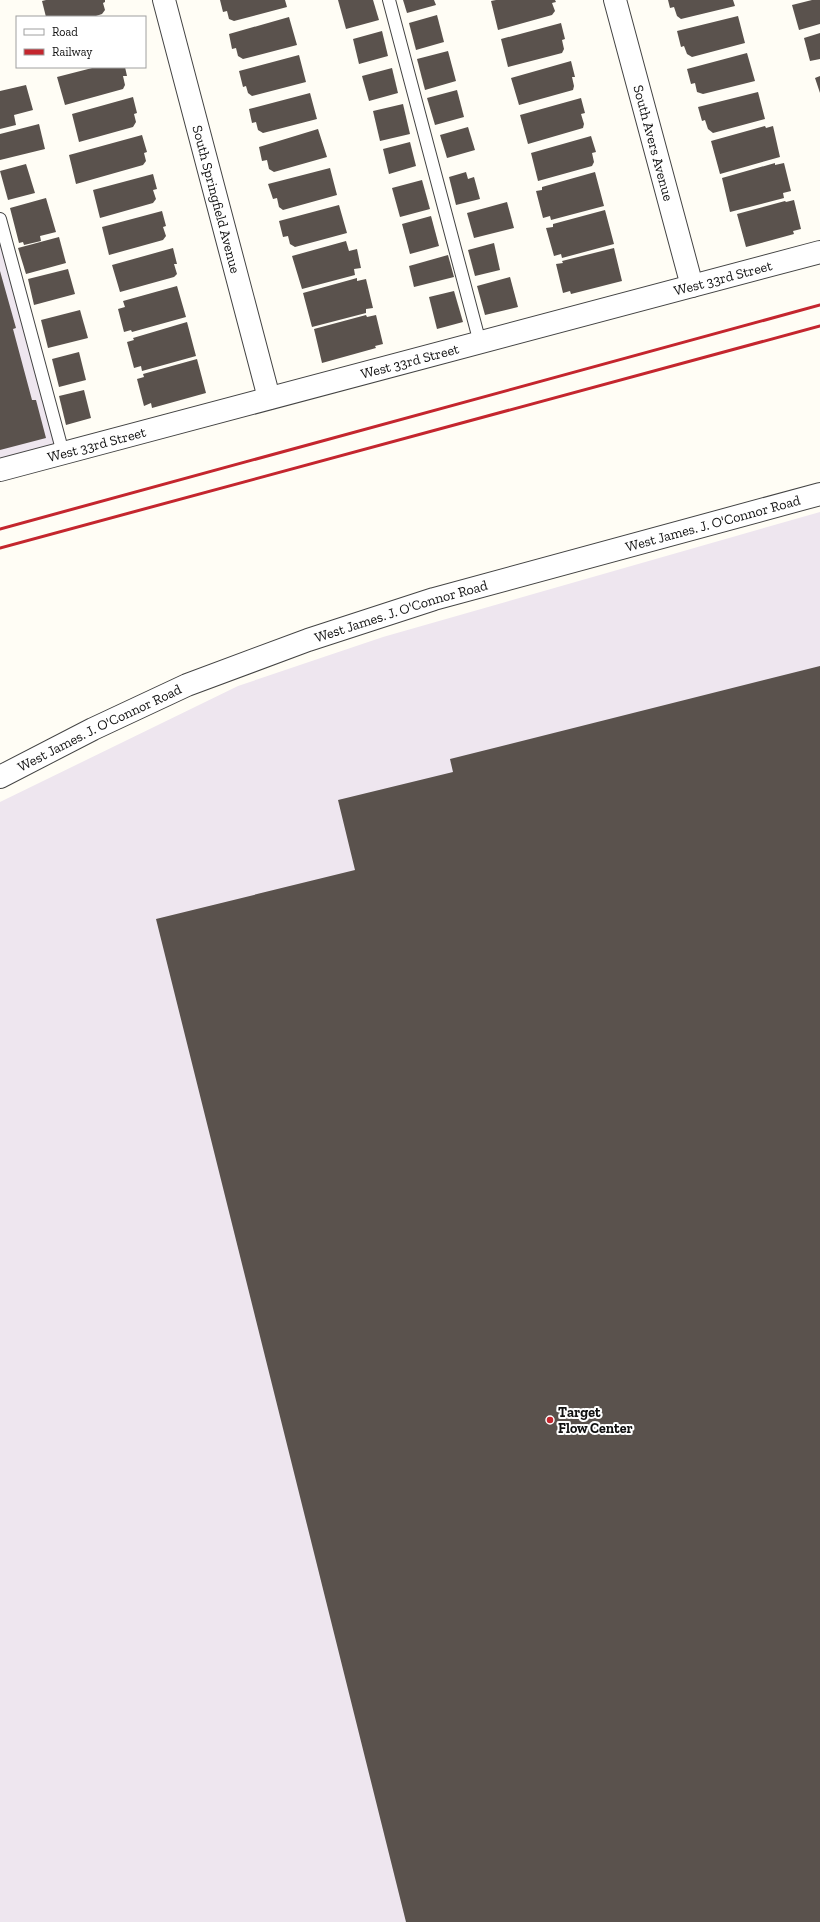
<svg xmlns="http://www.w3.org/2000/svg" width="820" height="1922" font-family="'Zilla Slab',serif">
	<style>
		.industrial { fill: #eee6ef }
		.building { fill: #5a524d }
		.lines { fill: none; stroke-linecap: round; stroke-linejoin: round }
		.lane-casing { stroke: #444; stroke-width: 14 }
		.street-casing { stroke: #444; stroke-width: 24 }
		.lane { stroke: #fff; stroke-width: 12 }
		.street { stroke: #fff; stroke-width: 22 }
		.rail { stroke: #c4262e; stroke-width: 3 }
		.poi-dot { fill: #c4262e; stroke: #fff; stroke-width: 1.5 }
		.labels { text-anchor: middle; stroke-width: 4; stroke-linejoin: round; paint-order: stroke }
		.street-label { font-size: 14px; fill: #111; stroke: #fff }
		.poi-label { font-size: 14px; font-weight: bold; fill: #111; stroke: #fff; text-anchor: start }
	</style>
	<rect width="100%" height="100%" fill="#fffdf5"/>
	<g class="industrial">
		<polygon points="7,245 60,442 0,458 0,247"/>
		<polygon points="820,512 820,1922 0,1922 0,802 238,686 383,637"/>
	</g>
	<g class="building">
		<polygon points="46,0 105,0 105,2 103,3 105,10 102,14 93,17 46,17 42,1"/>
		<polygon points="220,0 285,0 287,7 234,21 229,19 227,11 223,12"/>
		<polygon points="338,0 373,0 379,20 346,29"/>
		<polygon points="403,0 434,0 436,5 407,13"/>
		<polygon points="496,0 555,0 556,2 552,3 555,11 552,15 498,30 491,1"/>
		<polygon points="668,0 733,0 735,6 681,19 677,16 674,7 670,8"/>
		<polygon points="812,0 820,0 820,24 799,30 792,5"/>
		<polygon points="437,15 444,42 416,50 409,23"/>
		<polygon points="738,16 745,43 692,57 687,54 684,46 681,47 677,31"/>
		<polygon points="289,17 297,45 243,59 238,56 236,48 232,49 229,34"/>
		<polygon points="561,23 565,39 562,40 564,49 562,53 508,67 501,39"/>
		<polygon points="382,31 388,56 359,64 353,39"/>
		<polygon points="820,33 820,59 810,61 804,38"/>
		<polygon points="448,51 456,81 425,90 417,59"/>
		<polygon points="747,53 755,81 703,94 697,92 695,83 691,84 687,69"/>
		<polygon points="299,55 306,82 252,96 248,93 246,86 243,87 239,71"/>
		<polygon points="571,61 575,77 572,77 574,86 573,90 519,105 511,78"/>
		<polygon points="96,67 125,67 127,76 123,76 125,85 123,89 65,105 57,77"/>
		<polygon points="392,68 398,93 369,101 362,76"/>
		<polygon points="820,76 820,93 815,78"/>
		<polygon points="26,85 33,110 14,115 16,125 0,129 0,91"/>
		<polygon points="457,90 464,117 435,125 427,98"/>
		<polygon points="758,92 765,119 713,133 708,129 705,120 702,121 698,107"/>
		<polygon points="310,93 317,119 263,133 258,130 256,122 252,123 249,109"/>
		<polygon points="133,97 137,113 134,114 136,122 133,127 79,142 72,114"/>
		<polygon points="581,98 585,113 581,114 584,124 583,128 528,144 520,115"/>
		<polygon points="403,104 410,134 380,141 373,111"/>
		<polygon points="39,124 45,149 0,160 0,134"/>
		<polygon points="765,126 766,128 773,126 780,157 720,174 711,141"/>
		<polygon points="468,127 475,150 447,158 440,135"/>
		<polygon points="318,129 327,157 274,172 269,169 267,160 262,161 259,147"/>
		<polygon points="142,135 147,152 144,153 146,161 143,165 76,184 69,155"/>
		<polygon points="591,136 596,152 592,153 594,162 592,166 538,181 531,153"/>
		<polygon points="410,142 416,166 389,174 383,149"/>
		<polygon points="775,163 775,165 784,163 791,191 783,193 784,198 730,212 722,178"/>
		<polygon points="26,164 35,193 8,200 0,171"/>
		<polygon points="330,168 337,195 283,210 279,207 277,198 273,199 268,184"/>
		<polygon points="466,172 468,179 474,177 480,199 456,205 449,177"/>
		<polygon points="595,172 604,206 551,220 550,216 543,218 536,191 542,190 542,187"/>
		<polygon points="153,174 157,189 153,190 156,199 153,203 100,218 93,190"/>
		<polygon points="422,180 430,209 400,217 392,188"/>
		<polygon points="46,198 56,232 40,236 41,241 24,245 23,242 19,243 10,208"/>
		<polygon points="794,200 801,229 793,231 794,234 746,247 737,214 785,201 786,202"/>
		<polygon points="507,202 514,228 474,238 467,213"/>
		<polygon points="339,205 347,233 295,247 290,244 288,236 283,237 279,221"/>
		<polygon points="605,210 614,244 562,258 561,254 554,256 546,228 553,227 553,224"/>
		<polygon points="162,211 166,226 163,227 166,236 163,240 109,255 102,227"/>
		<polygon points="431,216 439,246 410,254 402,224"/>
		<polygon points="59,237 66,263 26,274 18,248"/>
		<polygon points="346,241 349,251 357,249 361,268 354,269 355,275 302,289 292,256"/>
		<polygon points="494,243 500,270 475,276 468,250"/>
		<polygon points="173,248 177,264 174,264 177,274 174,277 120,292 112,265"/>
		<polygon points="614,248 622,281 571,294 570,291 563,293 556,264 563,263 562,261"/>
		<polygon points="448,255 454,277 414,287 409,266"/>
		<polygon points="68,269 75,294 34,305 28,279"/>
		<polygon points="0,271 16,328 13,329 32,400 36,400 46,438 0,450"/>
		<polygon points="510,277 518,307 485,315 477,286"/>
		<polygon points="357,278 357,281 366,279 373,308 366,309 366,313 312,327 303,293"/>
		<polygon points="177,286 186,317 132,332 131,330 124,332 118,309 125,307 123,301"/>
		<polygon points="454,291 463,322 437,329 429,297"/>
		<polygon points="80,310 88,338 48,348 41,320"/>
		<polygon points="366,315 367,317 376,315 383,344 375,346 376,348 322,363 314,329"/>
		<polygon points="187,322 196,356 142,371 141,366 134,368 127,342 134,340 133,338"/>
		<polygon points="79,352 86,380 59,387 52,359"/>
		<polygon points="197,359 206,393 152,408 151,403 144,406 137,379 144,377 143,374"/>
		<polygon points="84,390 91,418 66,425 59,396"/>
		<polygon points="820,666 820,1922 406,1922 156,919 355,870 338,800 453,772 450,759"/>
	</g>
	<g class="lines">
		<g class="lane-casing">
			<g id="lane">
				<polyline points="389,0 480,343"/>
				<polyline points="0,219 63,453"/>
			</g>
		</g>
		<g class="street-casing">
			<g id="street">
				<path id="s1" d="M164,0L269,398"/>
				<path id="s2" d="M615,0L692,286"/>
				<path id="s3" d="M0,470L820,252"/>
				<path id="s4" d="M0,777L93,729L187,685L308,640L434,599L820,494"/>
			</g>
		</g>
		<use href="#lane" class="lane"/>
		<use href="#street" class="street"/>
		<g class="rail">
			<polyline points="0,529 820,305"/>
			<polyline points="0,548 820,326"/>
		</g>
	</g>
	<circle class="poi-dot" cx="550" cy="1420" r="4"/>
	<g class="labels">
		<g class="street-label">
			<text dy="5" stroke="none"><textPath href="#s2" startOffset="148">South Avers Avenue</textPath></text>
			<text dy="5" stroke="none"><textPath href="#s1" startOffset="206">South Springfield Avenue</textPath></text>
			<text dy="5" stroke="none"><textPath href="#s3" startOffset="748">West 33rd Street</textPath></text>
			<text dy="5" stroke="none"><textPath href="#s3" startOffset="424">West 33rd Street</textPath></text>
			<text dy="5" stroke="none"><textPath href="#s3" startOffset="100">West 33rd Street</textPath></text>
			<text dy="5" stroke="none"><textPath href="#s4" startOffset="759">West James. J. O'Connor Road</textPath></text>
			<text dy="5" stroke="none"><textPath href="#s4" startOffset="435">West James. J. O'Connor Road</textPath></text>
			<text dy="5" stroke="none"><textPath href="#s4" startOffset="111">West James. J. O'Connor Road</textPath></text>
		</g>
		<g class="poi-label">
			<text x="558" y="1417">Target<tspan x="558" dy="16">Flow Center</tspan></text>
		</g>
	</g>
	<rect x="16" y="16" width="130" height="52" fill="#ffffff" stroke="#a0a0a0"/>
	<rect x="24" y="29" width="20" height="6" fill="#ffffff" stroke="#a0a0a0"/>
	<text x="52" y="36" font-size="12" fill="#111111">Road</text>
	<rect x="24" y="49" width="20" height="6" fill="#c4262e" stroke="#a0a0a0"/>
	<text x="52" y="56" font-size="12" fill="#111111">Railway</text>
</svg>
